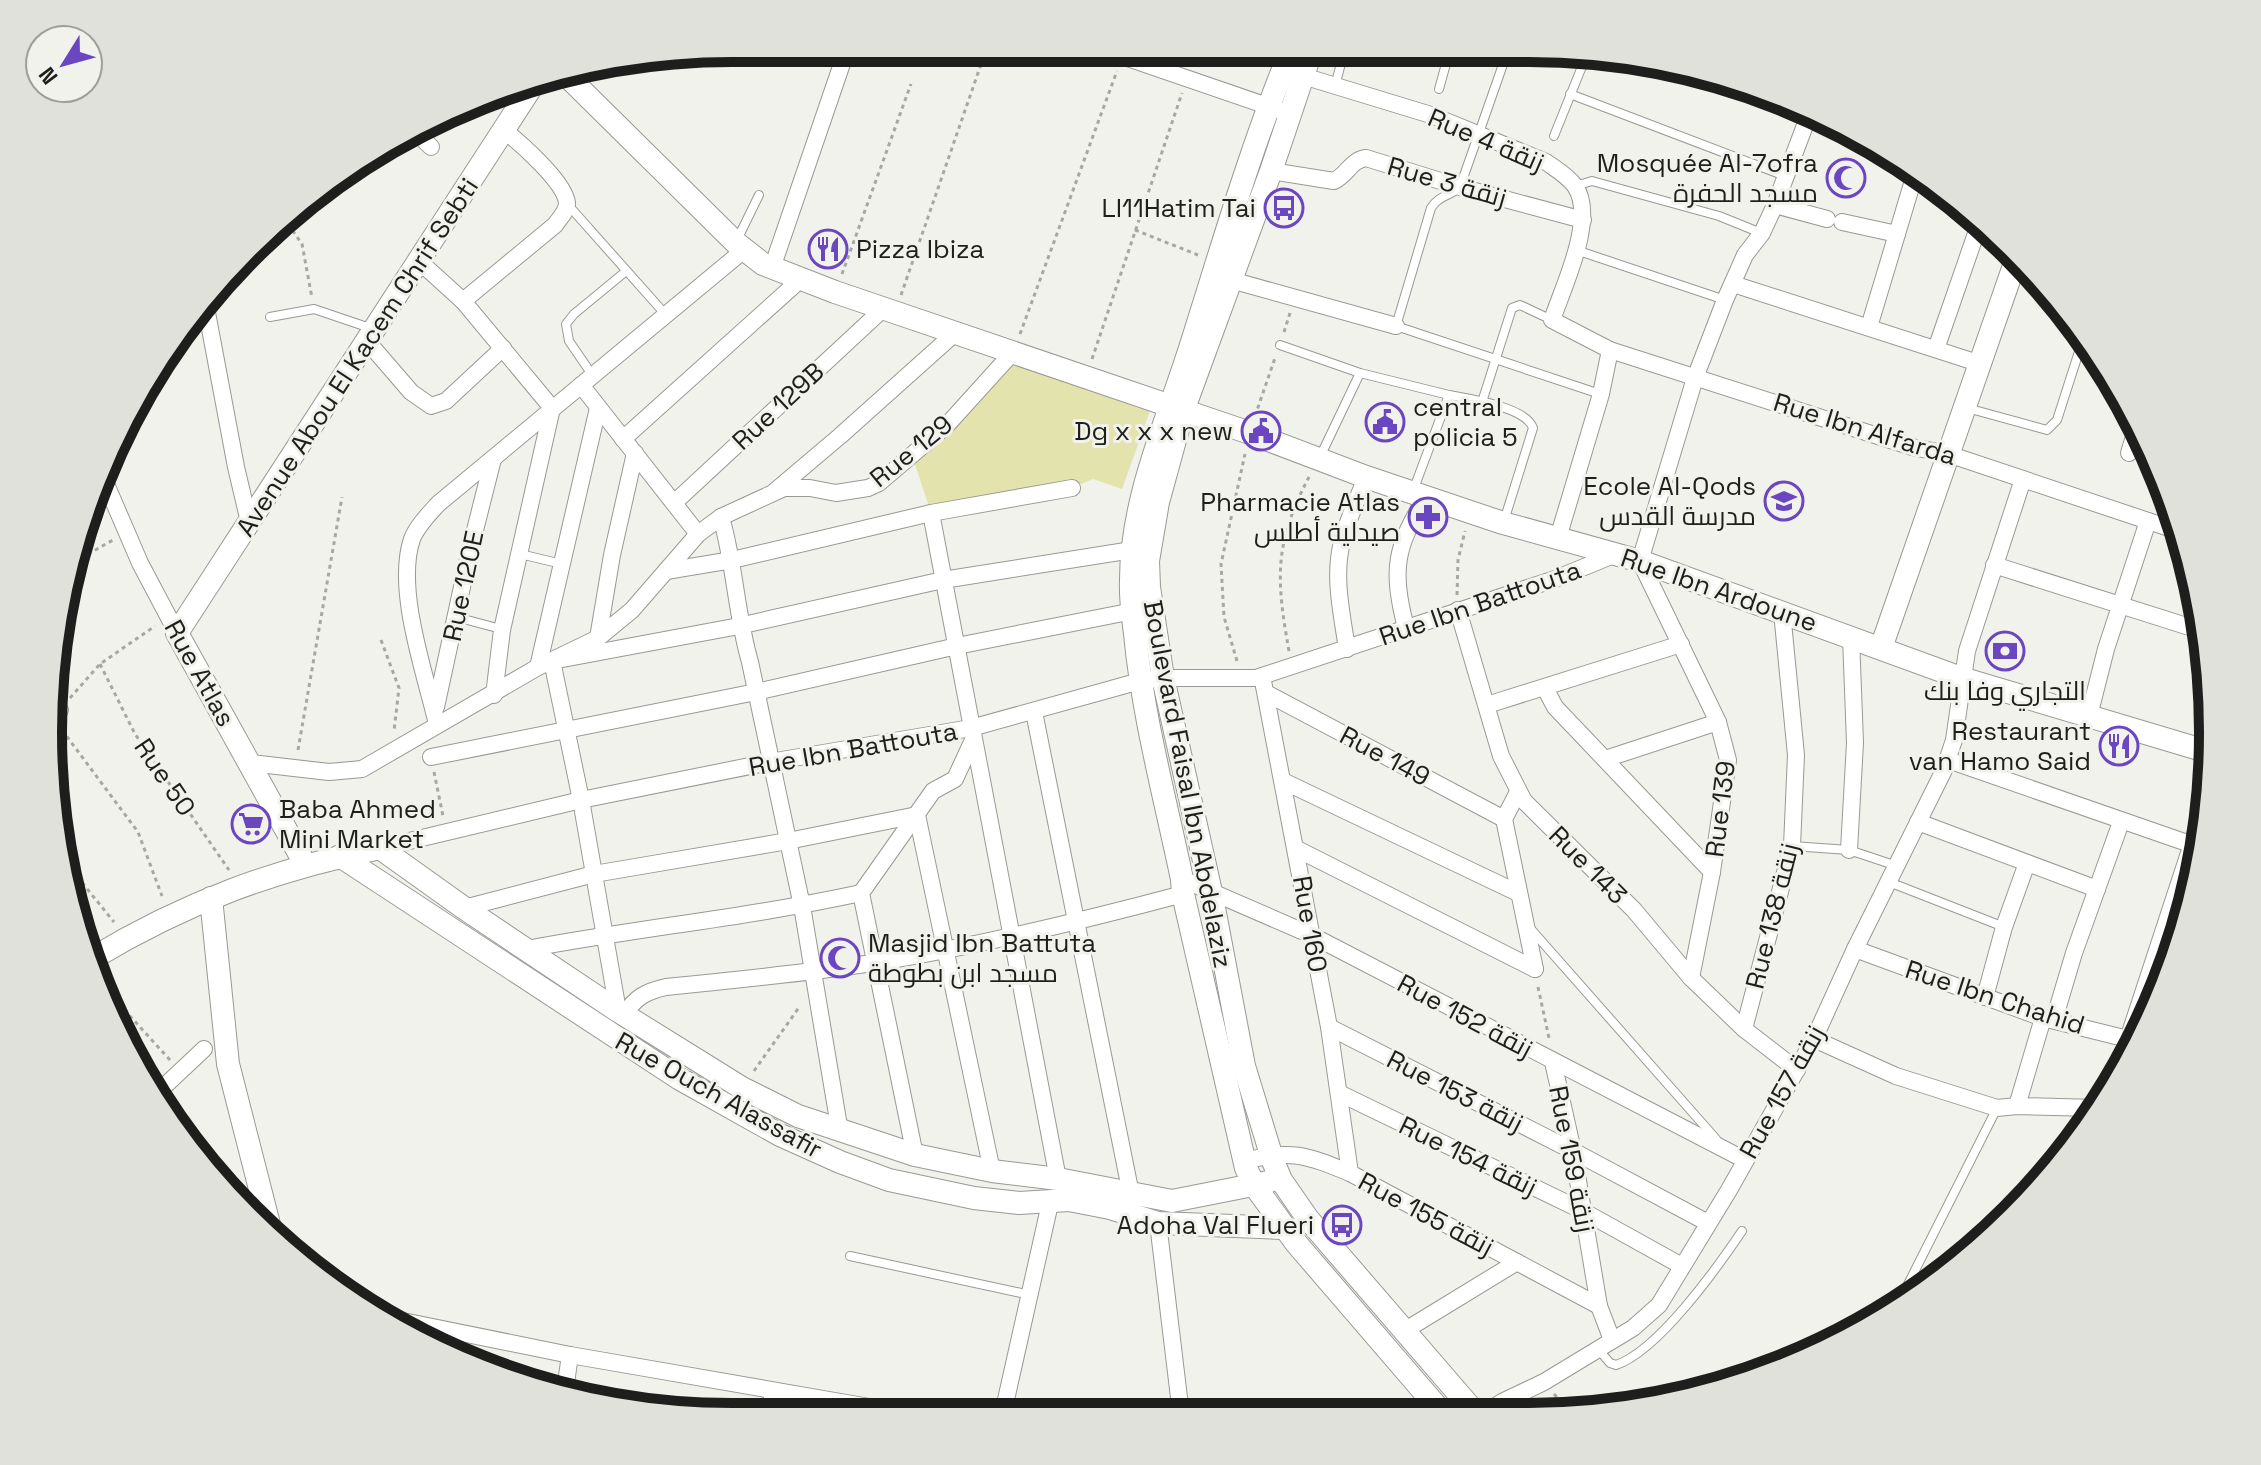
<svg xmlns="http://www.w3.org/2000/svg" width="2261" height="1465" font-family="'Space Grotesk',Cairo,sans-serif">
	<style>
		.green { fill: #e2e3ad }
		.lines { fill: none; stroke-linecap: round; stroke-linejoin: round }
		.lane-casing { stroke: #999994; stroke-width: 10 }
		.street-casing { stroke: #999994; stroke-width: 18 }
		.secondary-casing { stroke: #999994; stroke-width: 24 }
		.path { stroke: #a7a7a3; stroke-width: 3; stroke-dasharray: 4 4; stroke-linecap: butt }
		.lane { stroke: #fff; stroke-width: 8 }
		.street { stroke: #fff; stroke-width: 16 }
		.secondary { stroke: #fff; stroke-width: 22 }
		.labels { text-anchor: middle; stroke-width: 6; stroke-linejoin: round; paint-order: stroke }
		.street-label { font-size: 26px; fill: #1e1e1c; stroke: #f2f2ed }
		.poi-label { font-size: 26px; fill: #1e1e1c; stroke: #f2f2ed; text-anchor: end }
		.rim { fill: none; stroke: #1e1e1c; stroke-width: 10 }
	</style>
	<rect width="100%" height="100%" fill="#f2f2ed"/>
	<polygon class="green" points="1013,352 1151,408 1122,489 1093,479 1072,488 931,513 912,455"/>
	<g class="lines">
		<g class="lane-casing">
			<g id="lane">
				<path d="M1507,53L1460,187C1450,196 1438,196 1431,208L1396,326L1600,394"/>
				<polyline points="1335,86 1344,52"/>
				<polyline points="1439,89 1449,53"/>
				<polyline points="1570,94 1785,176"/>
				<polyline points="1554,136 1587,54"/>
				<polyline points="1575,186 1592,181 1719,216 1761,233"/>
				<polyline points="569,206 666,315"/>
				<polyline points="736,242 759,195"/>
				<polyline points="1576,250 1725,300"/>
				<polyline points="270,317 314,309 373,329"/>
				<polyline points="1280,345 1360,373"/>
				<polyline points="593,376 569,341 566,324 574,314 625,272"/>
				<polyline points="1482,402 1512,308 1520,305 1552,320"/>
				<polyline points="1967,408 2047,430 2057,420 2084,336"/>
				<polyline points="1319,459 1360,373 1449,395"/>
				<path d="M1413,491L1449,395C1470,399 1526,407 1533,428L1504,521"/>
				<polyline points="520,554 562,564"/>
				<polyline points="456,617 501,629"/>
				<polyline points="1792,846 1849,850 1897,866"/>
				<polyline points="1889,882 2004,927"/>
				<polyline points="1529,927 1716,1139"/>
				<polyline points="850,1256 1030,1295"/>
				<polyline points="1897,1306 1997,1108"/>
				<path d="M1598,1349L1610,1363L1616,1365C1658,1351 1717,1268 1742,1231"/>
			</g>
		</g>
		<g class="street-casing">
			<g id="street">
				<polyline points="1107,51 1279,110"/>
				<polyline points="1163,70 1169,51"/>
				<path d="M1303,76L1431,115L1546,162C1556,169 1568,176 1575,186C1597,218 1563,287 1552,320L1610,350L1912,447L1948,454L2181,532"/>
				<polyline points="416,132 431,147"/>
				<path d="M1271,171L1334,181C1347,175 1351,160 1366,158L1460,187L1583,220"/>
				<polyline points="1775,205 1827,219"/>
				<polyline points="1842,222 1897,234"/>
				<polyline points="419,261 463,301"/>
				<polyline points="2014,267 2032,274"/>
				<polyline points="772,268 847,49"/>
				<polyline points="1231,280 1396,326"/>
				<polyline points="1733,284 1981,364"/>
				<polyline points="205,302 236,467 249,522"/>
				<polyline points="1869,327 1915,174"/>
				<polyline points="367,341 411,392 431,406 446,401 503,348"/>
				<polyline points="1936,349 1981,219"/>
				<polyline points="581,385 698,534"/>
				<polyline points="623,439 801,279"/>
				<polyline points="2129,453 2138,423"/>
				<polyline points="103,477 140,563 177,633"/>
				<polyline points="775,491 840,436 954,334"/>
				<polyline points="674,503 883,309"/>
				<polyline points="931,513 1058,1179"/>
				<path d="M721,517C735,565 736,614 750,662L802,906L840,1132"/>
				<polyline points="1558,538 1601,394 1610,350"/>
				<polyline points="1994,565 2202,631"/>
				<polyline points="666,571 732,560 931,513 1072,488"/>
				<polyline points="1458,610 1501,756 1524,801 1634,910 1691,978 1744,1029 1797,1070"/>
				<path d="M1406,628C1391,569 1395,548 1426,497"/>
				<polyline points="598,638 612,555 635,453"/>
				<path d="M1347,649C1342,614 1333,577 1342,542C1347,520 1358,499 1366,477"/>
				<polyline points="538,667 598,408"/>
				<polyline points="1262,676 1329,1027 1350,1173"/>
				<polyline points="1545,688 1555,707 1712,872"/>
				<polyline points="1266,693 1504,819"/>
				<path d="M494,695L502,630L552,408L463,301L555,225C560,218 567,211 567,203C565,182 520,143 504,130"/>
				<polyline points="1487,705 1681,644"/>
				<polyline points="436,707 470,550 493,459"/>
				<polyline points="1034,712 1131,1194"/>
				<polyline points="52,715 60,710"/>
				<polyline points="2089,716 2106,649 2148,521"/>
				<path d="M437,724C425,673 395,589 412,539C417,526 429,514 438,504L744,250"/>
				<polyline points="431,757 756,692 957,646 1133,611"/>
				<polyline points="1605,759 1718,722"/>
				<polyline points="1948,760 2193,845"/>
				<polyline points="251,763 329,772 362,769 538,667 598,638 632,610 698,534 721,517 784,488 810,488 836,493 868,488 879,483 947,425 1013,352"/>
				<polyline points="1283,781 1518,893"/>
				<polyline points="1518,792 1504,819 1535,969"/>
				<polyline points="1918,822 2097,889"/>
				<polyline points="380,848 581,800 770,762 971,728 1140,681 1163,678 1256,678 1555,579 1616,554"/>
				<polyline points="1297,849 1535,969"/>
				<polyline points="1849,850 1855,743 1851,637"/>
				<polyline points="1182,879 1311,935 1745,1160"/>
				<polyline points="464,908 594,874 788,841 917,815 992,1171"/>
				<path d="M527,949C638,928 751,917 861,893"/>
				<polyline points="1855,949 2043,1018 2136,1041"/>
				<polyline points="1691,978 1712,872 1728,760 1718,722 1640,561 1695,378 1725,300 1745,255 1762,233 1775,205 1810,112"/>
				<polyline points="1985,997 2004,927 2027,863"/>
				<polyline points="618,1011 581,800 552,661 739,626 943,580 1132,550"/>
				<path d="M625,1015C634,997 648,991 666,987C737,980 808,973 879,962C982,945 1082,921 1183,894"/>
				<polyline points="2054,1020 2074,953 2121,822"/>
				<polyline points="1329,1027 1573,1151 1708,1223"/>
				<polyline points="1744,1029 1792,846 1796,755 1782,612"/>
				<polyline points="1814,1039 1896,1076 1997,1108 2017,1106 2097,1108"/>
				<polyline points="2128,1039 2208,795"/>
				<polyline points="1553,1062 1573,1151 1599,1306 1612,1340"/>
				<polyline points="1339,1093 1581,1210 1682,1266"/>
				<polyline points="155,1095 204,1049"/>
				<polyline points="2017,1106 2043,1018"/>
				<polyline points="915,1155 861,893 933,791 955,779 973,740"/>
				<path d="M1244,1161C1291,1149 1306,1155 1350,1173L1599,1306"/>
				<polyline points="1158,1223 1181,1414"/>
				<polyline points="398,1320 570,1355 898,1412"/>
				<polyline points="1404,1331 1517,1262"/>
				<polyline points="565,1390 570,1355"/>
				<polyline points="770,1412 773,1391"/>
				<polyline points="1003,1413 1051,1199"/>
				<polyline points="1482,1415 1502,1402 1544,1382 1633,1328 1659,1305 1729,1190 1814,1039 1855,949 1944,770 1954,740 1967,651 2023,479"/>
			</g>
		</g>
		<g class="secondary-casing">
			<g id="secondary">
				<path d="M1290,52C1251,147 1222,247 1191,345C1167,421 1131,499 1131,580C1130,598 1133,616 1135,634C1143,717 1165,798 1182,879L1183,894L1246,1168L1254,1185L1296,1243L1444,1415"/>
				<polyline points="1311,52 1271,171 1183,411 1158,502 1148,561 1149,587 1163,678 1211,892 1244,1066 1273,1161 1281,1180 1308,1219 1477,1415"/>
				<polyline points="566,75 736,243 763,264 835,292 1250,433 1366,477 1503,523 1640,561 1961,678 2209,752"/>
				<polyline points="1881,648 2017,257"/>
				<polyline points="340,856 680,1079 780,1135 840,1162 889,1180 974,1198 1019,1203 1069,1200 1110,1208 1158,1223 1285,1228"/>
				<polyline points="305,864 177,633 536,80"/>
				<polyline points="211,898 228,1064 272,1236"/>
				<path d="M93,958C186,902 274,870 380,848L464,908L618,1011L742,1088L798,1116L915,1155L992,1171L1058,1179L1172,1201L1268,1182"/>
			</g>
		</g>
		<g class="path">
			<polyline points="1247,51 1266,58"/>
			<polyline points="288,224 302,244 312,298"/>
			<polyline points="1135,230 1198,255"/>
			<polyline points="842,274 911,84"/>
			<polyline points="901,295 986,50"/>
			<polyline points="1284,332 1290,313"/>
			<polyline points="1020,334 1117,71"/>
			<polyline points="1092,359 1182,93"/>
			<polyline points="1255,416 1275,358"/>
			<polyline points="74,562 113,540"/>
			<polyline points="1457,595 1458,560 1465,531"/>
			<polyline points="381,640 399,688 394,731"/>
			<path d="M1289,651C1276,579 1274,543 1309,477"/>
			<polyline points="1237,661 1224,617 1221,564 1245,454"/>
			<polyline points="100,664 135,734 229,870"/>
			<polyline points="70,698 100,664 155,626"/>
			<polyline points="62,730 138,832 162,896"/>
			<polyline points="298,750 342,497"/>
			<polyline points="434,772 443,816"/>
			<polyline points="67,864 114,922"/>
			<polyline points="1538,987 1549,1038"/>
			<polyline points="108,992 170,1060"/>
			<polyline points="754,1071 800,1006"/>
			<polyline points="1554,1394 1573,1416"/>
		</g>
		<use href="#lane" class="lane"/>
		<use href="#street" class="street"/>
		<use href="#secondary" class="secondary"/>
	</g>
	<defs>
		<g id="mosque-ring" transform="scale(2)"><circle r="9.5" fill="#f2f2ed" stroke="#6a47c0" stroke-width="1.5"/><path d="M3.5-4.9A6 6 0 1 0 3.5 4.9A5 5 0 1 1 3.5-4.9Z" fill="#6a47c0"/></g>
		<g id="bus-ring" transform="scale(2)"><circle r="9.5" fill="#f2f2ed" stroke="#6a47c0" stroke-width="1.5"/><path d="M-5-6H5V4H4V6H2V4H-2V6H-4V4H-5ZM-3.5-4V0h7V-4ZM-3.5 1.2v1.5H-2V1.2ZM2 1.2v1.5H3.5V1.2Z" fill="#6a47c0"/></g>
		<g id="restaurant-ring" transform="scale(2)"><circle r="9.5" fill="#f2f2ed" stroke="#6a47c0" stroke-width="1.5"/><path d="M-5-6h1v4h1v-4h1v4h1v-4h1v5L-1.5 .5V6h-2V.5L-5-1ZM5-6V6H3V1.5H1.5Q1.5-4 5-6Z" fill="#6a47c0"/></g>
		<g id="civic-ring" transform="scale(2)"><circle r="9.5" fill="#f2f2ed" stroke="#6a47c0" stroke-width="1.5"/><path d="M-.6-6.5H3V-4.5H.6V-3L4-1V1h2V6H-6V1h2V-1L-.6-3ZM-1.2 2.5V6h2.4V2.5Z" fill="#6a47c0"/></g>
		<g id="school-ring" transform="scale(2)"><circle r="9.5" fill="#f2f2ed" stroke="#6a47c0" stroke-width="1.5"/><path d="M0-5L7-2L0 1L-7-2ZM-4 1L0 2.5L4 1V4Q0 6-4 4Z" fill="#6a47c0"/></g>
		<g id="pharmacy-ring" transform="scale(2)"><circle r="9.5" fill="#f2f2ed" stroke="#6a47c0" stroke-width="1.5"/><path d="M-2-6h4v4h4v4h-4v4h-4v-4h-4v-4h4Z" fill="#6a47c0"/></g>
		<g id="bank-ring" transform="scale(2)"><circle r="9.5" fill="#f2f2ed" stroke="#6a47c0" stroke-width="1.5"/><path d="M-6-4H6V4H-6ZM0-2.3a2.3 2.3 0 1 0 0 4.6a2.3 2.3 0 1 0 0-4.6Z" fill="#6a47c0"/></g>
		<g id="supermarket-ring" transform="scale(2)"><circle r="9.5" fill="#f2f2ed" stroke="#6a47c0" stroke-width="1.5"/><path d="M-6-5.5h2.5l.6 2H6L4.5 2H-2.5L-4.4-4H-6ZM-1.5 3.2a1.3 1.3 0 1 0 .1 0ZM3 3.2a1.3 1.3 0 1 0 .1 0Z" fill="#6a47c0"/></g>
	</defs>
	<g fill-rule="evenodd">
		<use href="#mosque-ring" x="1846" y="178"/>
		<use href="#bus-ring" x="1284" y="208"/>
		<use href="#restaurant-ring" x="828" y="249"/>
		<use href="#civic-ring" x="1385" y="422"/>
		<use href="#civic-ring" x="1261" y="431"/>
		<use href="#school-ring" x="1784" y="501"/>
		<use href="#pharmacy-ring" x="1428" y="517"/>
		<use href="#bank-ring" x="2005" y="651"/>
		<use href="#restaurant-ring" x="2119" y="746"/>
		<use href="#supermarket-ring" x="251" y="824"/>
		<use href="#mosque-ring" x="840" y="958"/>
		<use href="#bus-ring" x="1342" y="1225"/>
	</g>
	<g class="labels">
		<g class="street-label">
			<text transform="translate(1486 140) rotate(23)" y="9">Rue 4 زنقة</text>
			<text transform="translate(1447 182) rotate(16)" y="9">Rue 3 زنقة</text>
			<text transform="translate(357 357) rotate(-57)" y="9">Avenue Abou El Kacem Chrif Sebti</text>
			<text transform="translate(778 406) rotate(-43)" y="9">Rue 129B</text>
			<text transform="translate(1865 429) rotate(17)" y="9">Rue Ibn Alfarda</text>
			<text transform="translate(911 451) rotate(-39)" y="9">Rue 129</text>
			<text transform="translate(463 586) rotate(-78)" y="9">Rue 120E</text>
			<text transform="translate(1719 590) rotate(19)" y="9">Rue Ibn Ardoune</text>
			<text transform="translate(1480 603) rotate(-19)" y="9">Rue Ibn Battouta</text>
			<text transform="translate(200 673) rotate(61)" y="9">Rue Atlas</text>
			<text transform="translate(853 749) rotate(-10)" y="9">Rue Ibn Battouta</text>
			<text transform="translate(1385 756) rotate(28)" y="9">Rue 149</text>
			<text transform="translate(165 777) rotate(56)" y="9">Rue 50</text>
			<text transform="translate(1188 784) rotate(79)" y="9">Boulevard Faisal Ibn Abdelaziz</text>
			<text transform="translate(1720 809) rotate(-83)" y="9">Rue 139</text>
			<text transform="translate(1588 865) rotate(45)" y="9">Rue 143</text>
			<text transform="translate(1772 916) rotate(-76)" y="9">Rue 138 زنقة</text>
			<text transform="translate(1310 924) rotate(80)" y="9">Rue 160</text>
			<text transform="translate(1995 997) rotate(18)" y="9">Rue Ibn Chahid</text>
			<text transform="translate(1465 1016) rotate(28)" y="9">Rue 152 زنقة</text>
			<text transform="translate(1455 1091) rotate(27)" y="9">Rue 153 زنقة</text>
			<text transform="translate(1782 1092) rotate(-61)" y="9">Rue 157 زنقة</text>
			<text transform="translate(719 1095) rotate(29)" y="9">Rue Ouch Alassafir</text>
			<text transform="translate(1468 1156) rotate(26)" y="9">Rue 154 زنقة</text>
			<text transform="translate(1572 1159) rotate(79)" y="9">Rue 159 زنقة</text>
			<text transform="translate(1426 1214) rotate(28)" y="9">Rue 155 زنقة</text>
		</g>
		<g class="poi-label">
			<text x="1818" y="172">Mosquée Al-7ofra<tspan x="1818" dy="30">مسجد الحفرة</tspan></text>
			<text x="1256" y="217">LI11Hatim Tai</text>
			<text x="856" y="258" text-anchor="start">Pizza Ibiza</text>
			<text x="1413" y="416" text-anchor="start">central<tspan x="1413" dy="30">policia 5</tspan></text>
			<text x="1233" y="440">Dg x x x new</text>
			<text x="1756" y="495">Ecole Al-Qods<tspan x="1756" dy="30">مدرسة القدس</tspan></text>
			<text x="1400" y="511">Pharmacie Atlas<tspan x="1400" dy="30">صيدلية أطلس</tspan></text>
			<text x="2005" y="700" text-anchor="middle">التجاري وفا بنك</text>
			<text x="2091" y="740">Restaurant<tspan x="2091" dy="30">van Hamo Said</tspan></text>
			<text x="279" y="818" text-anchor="start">Baba Ahmed<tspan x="279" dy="30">Mini Market</tspan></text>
			<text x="868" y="952" text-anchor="start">Masjid Ibn Battuta<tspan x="868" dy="30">مسجد ابن بطوطة</tspan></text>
			<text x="1314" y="1234">Adoha Val Flueri</text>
		</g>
	</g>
	<path d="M0 0H2261V1465H0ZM732 62H1529A670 670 0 0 1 2199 732V733A670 670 0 0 1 1529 1403H732A670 670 0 0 1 62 733V732A670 670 0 0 1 732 62Z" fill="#e1e1dc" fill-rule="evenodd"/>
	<path class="rim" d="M732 62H1529A670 670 0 0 1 2199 732V733A670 670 0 0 1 1529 1403H732A670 670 0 0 1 62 733V732A670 670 0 0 1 732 62Z"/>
	<g transform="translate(64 64) rotate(233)"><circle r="38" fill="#f2f2ed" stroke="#9d9d99" stroke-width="2"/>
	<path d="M0-6L14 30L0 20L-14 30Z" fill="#6a47c0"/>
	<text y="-12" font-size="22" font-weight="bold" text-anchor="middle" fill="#1e1e1c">N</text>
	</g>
</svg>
